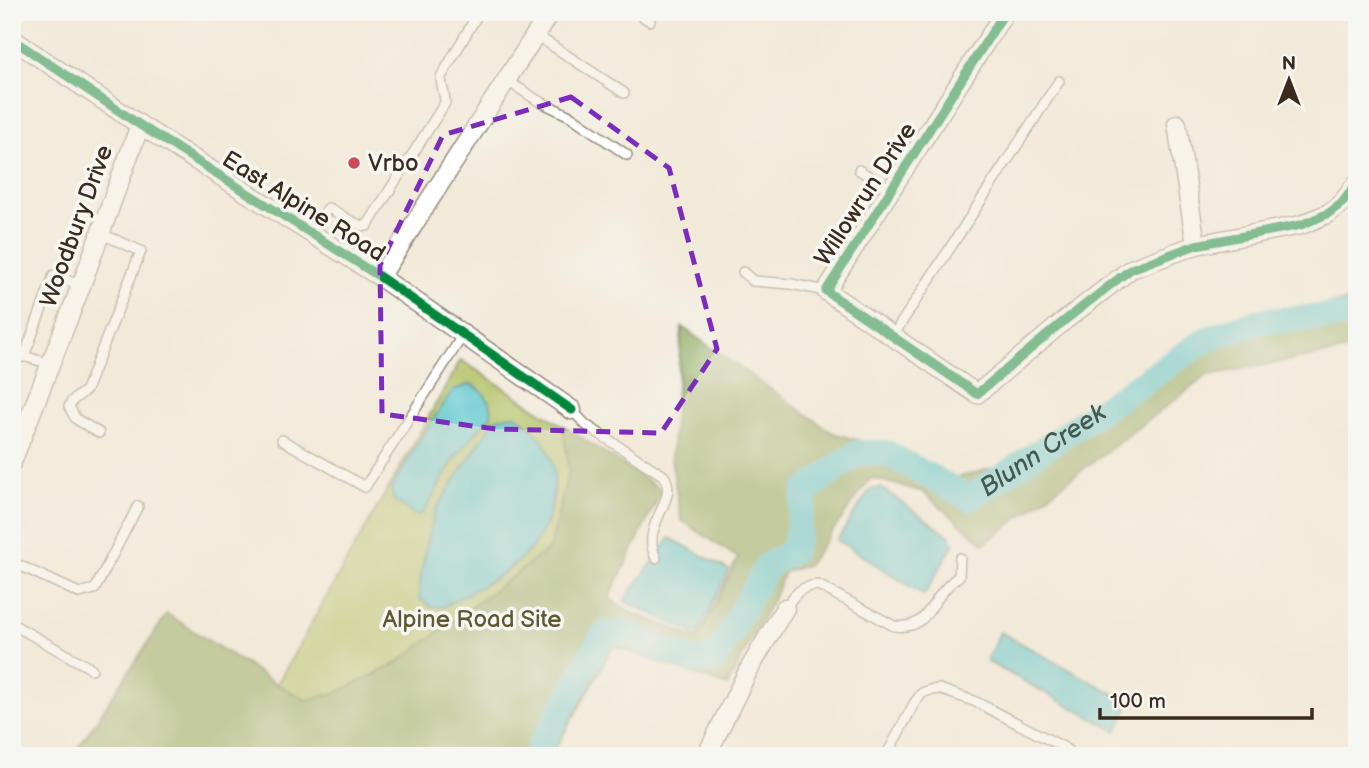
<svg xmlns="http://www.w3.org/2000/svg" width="1369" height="768" font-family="'Balsamiq Sans',sans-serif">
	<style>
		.green { fill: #b1c164; stroke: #767641; stroke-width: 2 }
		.forest { fill: #8ca75a; stroke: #64683c; stroke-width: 2 }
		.water { fill: #59c6ce; stroke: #4a7876; stroke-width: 2 }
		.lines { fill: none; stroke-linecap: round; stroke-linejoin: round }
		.river { stroke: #59c6ce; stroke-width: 26 }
		.lane-casing { stroke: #968a7c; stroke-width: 12 }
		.street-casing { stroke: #968a7c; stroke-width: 21 }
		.lane { stroke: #fff; stroke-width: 9 }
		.street { stroke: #fff; stroke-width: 18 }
		.cycleway-casing { stroke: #f6f6f2; stroke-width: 13 }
		.cycleway { stroke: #00873e; stroke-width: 9 }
		.marked { fill: none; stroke: #7b2cbf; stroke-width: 5; stroke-dasharray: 14 9; stroke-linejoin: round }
		.poi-dot { fill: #d1495b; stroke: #f6f6f2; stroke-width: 2.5 }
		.labels { text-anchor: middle; stroke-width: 7; stroke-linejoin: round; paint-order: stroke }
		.poi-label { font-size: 24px; fill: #3b2a1e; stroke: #f6f6f2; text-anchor: start }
		.street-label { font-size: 24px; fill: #3b2a1e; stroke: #f6f6f2 }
		.park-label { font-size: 24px; fill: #5e5733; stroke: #f6f6f2 }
		.water-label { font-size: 26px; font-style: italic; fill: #445953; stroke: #f6f6f2 }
	</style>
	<rect width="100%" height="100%" fill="#f6f6f2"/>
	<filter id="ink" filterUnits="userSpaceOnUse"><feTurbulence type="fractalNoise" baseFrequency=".0143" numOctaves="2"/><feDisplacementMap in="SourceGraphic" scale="14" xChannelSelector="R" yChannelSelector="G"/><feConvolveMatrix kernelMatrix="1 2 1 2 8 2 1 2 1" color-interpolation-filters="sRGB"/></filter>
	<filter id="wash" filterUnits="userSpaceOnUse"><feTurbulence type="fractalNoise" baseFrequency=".00686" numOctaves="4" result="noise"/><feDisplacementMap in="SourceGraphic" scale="28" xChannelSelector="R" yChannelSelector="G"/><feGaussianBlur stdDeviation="1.57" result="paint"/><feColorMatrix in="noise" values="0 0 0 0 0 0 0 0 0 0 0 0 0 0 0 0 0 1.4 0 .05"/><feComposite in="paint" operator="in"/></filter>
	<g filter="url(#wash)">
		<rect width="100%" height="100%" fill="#f2ead9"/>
		<polygon class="green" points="461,360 662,490 608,598 551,756 73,756 167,614 277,684"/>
		<polygon class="forest" points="1357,300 1357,349 1208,375 984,544 923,492 871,478 808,565 784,572 777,590 727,686 614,646 551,756 73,756 167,614 276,684 306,700 338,692 396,664 550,548 569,470 563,426 662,490 609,598 632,613 698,638 738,558 681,520 671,458 682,327 833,433 893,450 948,480 1000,466 1194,341 1260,315"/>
		<g class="water">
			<path d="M471,384C482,389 494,403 491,416L456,456L423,513L419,515H415L393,500L391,489L418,442L453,390Z"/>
			<path d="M516,415C526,423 535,431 543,441C565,474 552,524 528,552C511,573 467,593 442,607H432L420,599L419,590L427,540L436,509L495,419L506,416Z"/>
			<polygon points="881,488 950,536 954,544 924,595 837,540 870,490"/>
			<polygon points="670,538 729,570 697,634 624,601"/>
			<polygon points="1000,632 1131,703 1116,731 986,661"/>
		</g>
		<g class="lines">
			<path class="river" id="s1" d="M535,756L604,634L623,632L693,661L715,659L767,566L792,552L796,541L806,491L857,453H886L970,498L1207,339L1260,321L1357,315"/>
		</g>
	</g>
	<g filter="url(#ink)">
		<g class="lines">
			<g class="lane-casing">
				<g id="lane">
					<polyline points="522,12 542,26"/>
					<polyline points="635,12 650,21"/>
					<polyline points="536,35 624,93"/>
					<polyline points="506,80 537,100 572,117 627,155"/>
					<polyline points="859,170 891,190"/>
					<path d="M311,233L328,208C341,213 353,226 367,226L445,103C445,93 441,87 441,77L479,12"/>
					<polyline points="743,272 753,281 791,284 826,291"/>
					<polyline points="892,337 1059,81"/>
					<polyline points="12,353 51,364"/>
					<polyline points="24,357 54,275 81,286"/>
					<path d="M572,410L586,425L664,476C680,500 639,525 656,558"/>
					<polyline points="99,433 76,419 69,407 72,401 86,390 141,251 99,233"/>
					<polyline points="282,440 365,487 463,335"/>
					<polyline points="12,562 79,593 95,589 138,506"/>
					<path d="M785,608C796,593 799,587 818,585L894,626C926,630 928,607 946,588C949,584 954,580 959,576L960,558"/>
					<polyline points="12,624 92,669"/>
					<polyline points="886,756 915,702 922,693 930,690 939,689 974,701 1063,747 1074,756"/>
				</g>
			</g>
			<g class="street-casing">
				<g id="street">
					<polyline points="1005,12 826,291 977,394 1064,321 1131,269 1196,245 1301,225 1329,213 1342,203 1357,183"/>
					<polyline points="12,39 140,125 380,277 572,410"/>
					<polyline points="1177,124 1196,245"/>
					<polyline points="380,277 550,12"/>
					<polyline points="12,462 81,286 140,125"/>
					<polyline points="706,756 748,671 785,608"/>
				</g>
			</g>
			<use href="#lane" class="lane"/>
			<use href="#street" class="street"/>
			<g class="cycleway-casing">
				<g id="cycleway">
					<polyline points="1005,12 826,291 977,394 1064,321 1131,269 1196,245 1301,225 1329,213 1342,203 1357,183"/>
					<polyline points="12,39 140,125 380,277 572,410"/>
				</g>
			</g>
			<use href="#cycleway" class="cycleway"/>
		</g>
	</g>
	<path d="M0 0H1369V768H0ZM571,97L669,168L717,349L661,433L496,429L382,414L380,265L443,135Z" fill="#f2ead9" fill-opacity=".55" fill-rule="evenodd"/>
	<path class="marked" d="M571,97L669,168L717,349L661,433L496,429L382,414L380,265L443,135Z"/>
	<circle class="poi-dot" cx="354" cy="163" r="7"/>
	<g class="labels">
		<g class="poi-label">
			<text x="368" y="171">Vrbo</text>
		</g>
		<g class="street-label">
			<text transform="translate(865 194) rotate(-57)" y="8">Willowrun Drive</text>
			<text transform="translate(304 206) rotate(32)" y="8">East Alpine Road</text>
			<text transform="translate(76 226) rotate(-70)" y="8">Woodbury Drive</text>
		</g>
		<g class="park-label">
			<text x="472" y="627">Alpine Road Site</text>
		</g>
		<g class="water-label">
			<text dy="9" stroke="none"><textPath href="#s1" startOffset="730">Blunn Creek</textPath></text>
		</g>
	</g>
	<rect width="1369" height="768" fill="none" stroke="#f6f6f2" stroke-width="42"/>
	<g transform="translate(1289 80)" stroke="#f6f6f2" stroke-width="5" paint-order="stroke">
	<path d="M0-5L12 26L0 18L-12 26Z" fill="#3b2a1e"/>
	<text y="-10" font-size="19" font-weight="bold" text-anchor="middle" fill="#3b2a1e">N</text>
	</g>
	<path d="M1100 708v10h212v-10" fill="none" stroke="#3b2a1e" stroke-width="3.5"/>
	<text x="1110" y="708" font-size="21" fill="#3b2a1e" stroke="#f6f6f2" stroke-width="5" paint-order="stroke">100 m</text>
</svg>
